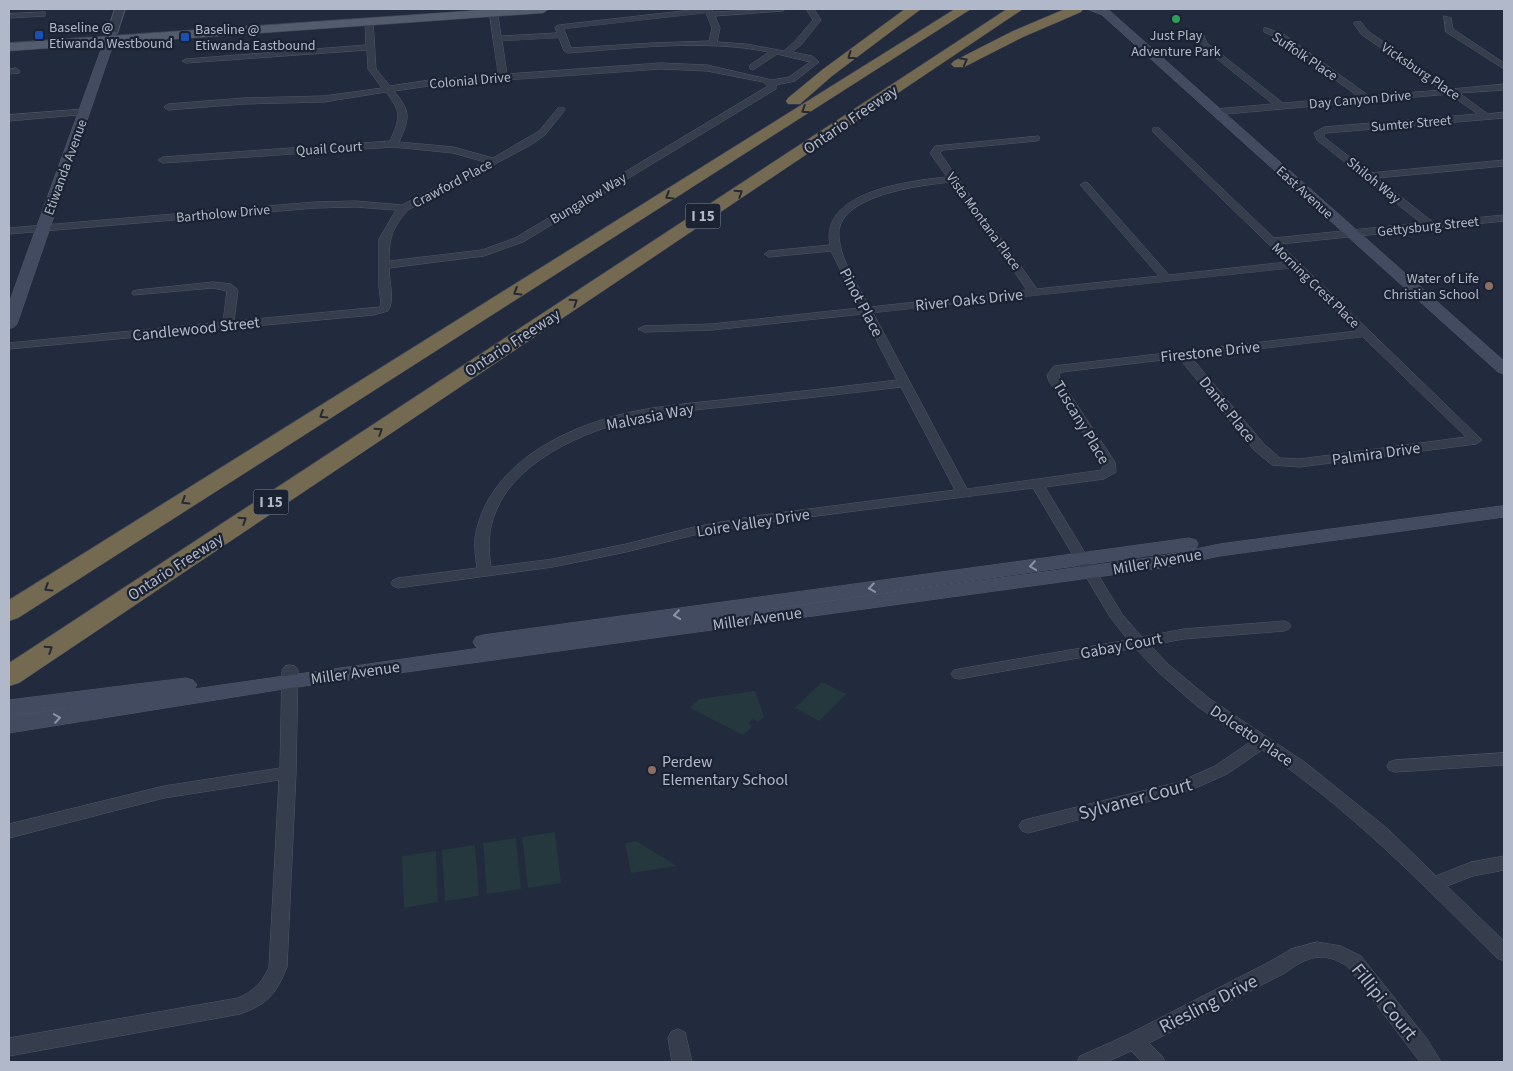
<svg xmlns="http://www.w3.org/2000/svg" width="1513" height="1071" font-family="'Source Sans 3',sans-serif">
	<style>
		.green { fill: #24383e }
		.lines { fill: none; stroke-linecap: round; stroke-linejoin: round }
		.minor-casing { stroke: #515868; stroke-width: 1 }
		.tertiary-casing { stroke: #515868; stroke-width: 2 }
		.secondary-casing { stroke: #515868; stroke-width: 1 }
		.primary-casing { stroke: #3f4656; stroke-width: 1 }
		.motorway-casing { stroke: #3e4555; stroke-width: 1 }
		.minor { fill: #363d4d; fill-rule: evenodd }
		.tertiary { fill: #363d4d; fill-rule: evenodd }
		.secondary { fill: #434b60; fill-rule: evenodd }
		.primary { fill: #535c6d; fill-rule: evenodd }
		.motorway { fill: #746a52; fill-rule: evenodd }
		.oneway { stroke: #242935 }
		.oneway2 { stroke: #8a92a4 }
		.leisure-dot { fill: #2e9e5b; stroke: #1b2232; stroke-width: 2 }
		.transit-dot { fill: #1a4fb4; stroke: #1b2232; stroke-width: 2 }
		.education-dot { fill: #8d6e63; stroke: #1b2232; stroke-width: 2 }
		.labels { text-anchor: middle; stroke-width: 4.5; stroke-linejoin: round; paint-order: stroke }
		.far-poi-label { font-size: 14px; fill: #b1b8c9; stroke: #1b2232; text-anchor: start }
		.far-street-label { font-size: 14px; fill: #b1b8c9; stroke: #1b2232 }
		.shield { fill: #1b2232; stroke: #848b9c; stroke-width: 1 }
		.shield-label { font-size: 15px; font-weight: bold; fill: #b1b8c9 }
		.street-label { font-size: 16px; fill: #b1b8c9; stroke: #1b2232 }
		.poi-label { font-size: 16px; fill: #b1b8c9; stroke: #1b2232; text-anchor: start }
		.near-street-label { font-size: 19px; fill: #b1b8c9; stroke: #1b2232 }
	</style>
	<rect width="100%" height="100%" fill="#222a3d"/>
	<g class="green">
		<polygon points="822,682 846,694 819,721 795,708"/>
		<polygon points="755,691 764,717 758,722 753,719 748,723 753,726 743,735 690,708 699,699"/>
		<polygon points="555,832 561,883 528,888 522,837"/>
		<polygon points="516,838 521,889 487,894 483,843"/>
		<polygon points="636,841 677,866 631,873 625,843"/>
		<polygon points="475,845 479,896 445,901 442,850"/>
		<polygon points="436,851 438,902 404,908 402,856"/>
	</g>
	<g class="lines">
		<g class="minor-casing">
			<g id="minor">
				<path d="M489,9H497L501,36L557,33L555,27L559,25L700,9H712L713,12L786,9L782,11L715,16L720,28L717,42L746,44L784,51L795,41L813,20L806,9H814L821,20L801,45L792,52L812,56L819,62L795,81L776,85V89L523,242L484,256L389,268C389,281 395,301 388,311L373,315L9,349V343L223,322L227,291L213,288L133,295L132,293L133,291L137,290L213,282L231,284L238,290L234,321L380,307L381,303L379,287V239L396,210L355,207L315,208L9,234V228L315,202L355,201L402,205L485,162L453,153L393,147L163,163L158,160L163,157L390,141C400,118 402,113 386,92L324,102L244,104L168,110L164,107L168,104L244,98L324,96L382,88L368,69L367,50L186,63L182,61L186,59L366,45L365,21L369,19L373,21L376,69L390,86L436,79L498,75ZM706,13L712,28L709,41L652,43L571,48L564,29ZM559,38L564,51L568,53C634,48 703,39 769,52L750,65V69L753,70L777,54L810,62L789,77L772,80L707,65L661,63L507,74L502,41ZM661,69L707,71L763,82L768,86L515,238L482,250L389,261C389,238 392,228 408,210L529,146L545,135L565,110L564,108H558L539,131L493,158L453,147L399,142C410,117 411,112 394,91L436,85Z"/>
				<polygon points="42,12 45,12 45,16 9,18 9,14"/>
				<polygon points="1444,16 1451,18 1453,29 1504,63 1504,69 1446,32"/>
				<path d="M1355,22H1361L1368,31L1452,89L1504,84V90L1459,93L1488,114L1504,112V118L1326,133L1324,134V137L1370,173L1504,160V166L1377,178L1433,222L1504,215V221L1280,244L1482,440L1476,444L1300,467L1272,465L1254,450L1179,358L1062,372L1059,375L1061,381L1115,462L1116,472L1104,479L1045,487L1122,614L1142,637L1184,629L1284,621L1289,623L1291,626L1289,629L1284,631L1184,639L1150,645L1168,664L1210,699L1306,763L1389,830L1436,876L1471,862L1504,856V870L1473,876L1447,886L1504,941V961L1497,958C1423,885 1350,809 1262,750L1227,774L1189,791L1028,833L1022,831L1019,826L1022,821L1028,819L1179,782L1215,766L1250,742L1198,707L1158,672L1135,648L959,679L954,678L951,674L954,670L959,669L1128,640L1110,617L1033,488L755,524L694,535L626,552L553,567L398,588L393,586L391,583L393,580L398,578L477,568C476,559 474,548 475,538C488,457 581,419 653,408C684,403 716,401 747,397C797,392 847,386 897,380L863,314L712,330L644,332L638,329L644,326L712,324L859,308L831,251L769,257L764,254L769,251L830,245C819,191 910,181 947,177L930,153L935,146L1039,136V140L1036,141L943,150L940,153L1037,289L1159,276L1082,187L1080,185L1085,182L1088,183L1169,275L1287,262L1153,132V128H1159L1274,238L1421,223L1317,140L1314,133L1324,127L1478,114L1449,94L1215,115L1211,112L1215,109L1273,104L1201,46L1196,36L1200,34H1203L1207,43L1283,103L1359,97L1279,39L1264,32V28H1267L1285,35L1369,96L1442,90L1362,35L1354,24ZM951,182L1027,290L870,307C858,285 841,262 839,237C834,195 923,185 951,182ZM1293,268L1357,331L1054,366L1047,375L1049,381L1103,462L1102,470L967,489L873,313ZM1363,337L1466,437L1300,459L1280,458L1264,444L1191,357ZM901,387L955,490L755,516L694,527L626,544L553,559L491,567C488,548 488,529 496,511C518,456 598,425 652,416C685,410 718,408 750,404C800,399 851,393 901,387Z"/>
				<polygon points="16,68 20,71 19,73 9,74 9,70"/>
				<polygon points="85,109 88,110 88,114 9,121 9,115"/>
				<path d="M290,665L295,666L298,670L296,773L287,967C276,994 268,1004 240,1014L9,1056V1038L238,998C254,991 262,983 269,967L279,780L164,798L9,838V824L164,786L280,768L282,670L285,666Z"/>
				<polygon points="1504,753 1504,765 1395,772 1389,770 1387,766 1389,762 1395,760"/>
				<path d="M1317,942L1341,946L1361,956L1427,1039L1441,1062H1420L1348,967C1324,950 1306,957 1285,973L1149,1043L1162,1056L1165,1062H1142L1131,1051L1107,1062H1077L1080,1056L1127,1035L1271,961L1291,949Z"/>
				<polygon points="678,1029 685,1032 692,1062 672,1062 668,1038 671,1032"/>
			</g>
		</g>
		<g class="tertiary-casing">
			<polygon id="tertiary" points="115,9 125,9 117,33 112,36 107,33"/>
		</g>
		<g class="secondary-casing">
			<g id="secondary">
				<polygon points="1087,9 1110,11 1504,361 1504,374 1498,372 1102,15"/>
				<polygon points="112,30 117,33 17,324 14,327 9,329 9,303 107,33"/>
				<polygon points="1504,506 1504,517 1220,556 1162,568 290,688 9,733 9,717 81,706 9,716 9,700 186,678 193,680 197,685 194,689 480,648 476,647 473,642 476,637 483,635 1189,538 1196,540 1198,544 1196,548 1189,550 706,618 1162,556 1220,544"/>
			</g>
		</g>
		<g class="primary-casing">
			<polygon id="primary" points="496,9 549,9 543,13 9,51 9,43"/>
		</g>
		<g class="motorway-casing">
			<g id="motorway">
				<polygon points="905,9 921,9 832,76 800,104 788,104 786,101 788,98 822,70"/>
				<polygon points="955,9 971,9 18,618 9,621 9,600"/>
				<polygon points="1007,9 1023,9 19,683 9,686 9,663"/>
				<polygon points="1065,9 1083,9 1081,12 1023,37 964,67 954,67 951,64 954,61 1013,31"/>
			</g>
		</g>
		<use href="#minor" class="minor"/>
		<use href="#tertiary" class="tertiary"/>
		<use href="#secondary" class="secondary"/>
		<use href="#primary" class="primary"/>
		<use href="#motorway" class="motorway"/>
	</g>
	<defs><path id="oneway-chevron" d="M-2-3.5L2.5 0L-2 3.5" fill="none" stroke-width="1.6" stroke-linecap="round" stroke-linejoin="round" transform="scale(1.25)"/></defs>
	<g class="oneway">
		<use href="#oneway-chevron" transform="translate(851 56) rotate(145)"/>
		<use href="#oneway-chevron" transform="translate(964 61) rotate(-28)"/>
		<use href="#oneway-chevron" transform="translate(805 110) rotate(147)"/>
		<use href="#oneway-chevron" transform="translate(739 193) rotate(-33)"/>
		<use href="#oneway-chevron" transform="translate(669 196) rotate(148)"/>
		<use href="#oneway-chevron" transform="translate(517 292) rotate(148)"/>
		<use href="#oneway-chevron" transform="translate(574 302) rotate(-33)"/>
		<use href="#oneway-chevron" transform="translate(323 415) rotate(148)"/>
		<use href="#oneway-chevron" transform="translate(379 431) rotate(-33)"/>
		<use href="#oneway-chevron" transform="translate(185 501) rotate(148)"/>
		<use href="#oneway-chevron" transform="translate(243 520) rotate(-33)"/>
		<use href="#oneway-chevron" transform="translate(48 588) rotate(148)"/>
		<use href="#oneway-chevron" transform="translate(49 649) rotate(-33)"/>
	</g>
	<g class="oneway2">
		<use href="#oneway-chevron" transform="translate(1033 566) rotate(172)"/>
		<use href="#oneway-chevron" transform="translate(872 588) rotate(172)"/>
		<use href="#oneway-chevron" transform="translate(677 615) rotate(172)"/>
		<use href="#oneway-chevron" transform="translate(57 718) rotate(-9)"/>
	</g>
	<circle class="leisure-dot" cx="1176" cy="19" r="5"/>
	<g class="transit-dot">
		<rect x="34" y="30" width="10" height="10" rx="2.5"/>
		<rect x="180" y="32" width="10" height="10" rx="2.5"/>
	</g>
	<g class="education-dot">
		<circle cx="1489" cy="286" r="5"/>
		<circle cx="652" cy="770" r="5"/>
	</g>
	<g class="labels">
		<g class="far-poi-label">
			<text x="49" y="32">Baseline @<tspan x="49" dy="16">Etiwanda Westbound</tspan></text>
			<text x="195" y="34">Baseline @<tspan x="195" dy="16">Etiwanda Eastbound</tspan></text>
			<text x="1176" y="40" text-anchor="middle">Just Play<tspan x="1176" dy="16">Adventure Park</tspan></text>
			<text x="1479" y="283" text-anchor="end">Water of Life<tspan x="1479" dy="16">Christian School</tspan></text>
		</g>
		<g class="far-street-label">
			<text transform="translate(1305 56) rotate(34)" y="5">Suffolk Place</text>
			<text transform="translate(1421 71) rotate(34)" y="5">Vicksburg Place</text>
			<text transform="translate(470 80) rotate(-5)" y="5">Colonial Drive</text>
			<text transform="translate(1360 99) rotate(-5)" y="5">Day Canyon Drive</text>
			<text transform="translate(1411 123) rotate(-5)" y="5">Sumter Street</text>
			<text transform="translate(329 148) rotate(-4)" y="5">Quail Court</text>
			<text transform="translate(65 167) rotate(-70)" y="5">Etiwanda Avenue</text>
			<text transform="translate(1374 180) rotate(39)" y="5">Shiloh Way</text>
			<text transform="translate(452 183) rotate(-28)" y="5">Crawford Place</text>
			<text transform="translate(1305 192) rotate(42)" y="5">East Avenue</text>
			<text transform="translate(588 198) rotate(-31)" y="5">Bungalow Way</text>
			<text transform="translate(223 213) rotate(-5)" y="5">Bartholow Drive</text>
			<text transform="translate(984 221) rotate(54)" y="5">Vista Montana Place</text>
			<text transform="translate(1428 226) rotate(-6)" y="5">Gettysburg Street</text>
			<text transform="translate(1316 285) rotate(44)" y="5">Morning Crest Place</text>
		</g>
		<g class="shield">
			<rect x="685.5" y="203.5" width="35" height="25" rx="4"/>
			<rect x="253.5" y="489.5" width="35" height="25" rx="4"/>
		</g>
		<g class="shield-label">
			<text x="703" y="221">I 15</text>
			<text x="271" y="507">I 15</text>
		</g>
		<g class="street-label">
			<text transform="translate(850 119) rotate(-34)" y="6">Ontario Freeway</text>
			<text transform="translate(969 299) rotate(-6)" y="6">River Oaks Drive</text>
			<text transform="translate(862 302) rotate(62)" y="6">Pinot Place</text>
			<text transform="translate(196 328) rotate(-6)" y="6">Candlewood Street</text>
			<text transform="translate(512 342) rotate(-33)" y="6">Ontario Freeway</text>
			<text transform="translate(1210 351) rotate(-6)" y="6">Firestone Drive</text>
			<text transform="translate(1228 409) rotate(51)" y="6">Dante Place</text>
			<text transform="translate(650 416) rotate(-11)" y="6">Malvasia Way</text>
			<text transform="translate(1082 422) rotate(59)" y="6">Tuscany Place</text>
			<text transform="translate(1376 453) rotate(-8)" y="6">Palmira Drive</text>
			<text transform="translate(753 522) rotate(-9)" y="6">Loire Valley Drive</text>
			<text transform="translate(1157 561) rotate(-10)" y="6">Miller Avenue</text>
			<text transform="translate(175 566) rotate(-33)" y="6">Ontario Freeway</text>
			<text transform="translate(757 618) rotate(-8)" y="6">Miller Avenue</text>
			<text transform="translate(1121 645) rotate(-11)" y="6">Gabay Court</text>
			<text transform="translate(355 672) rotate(-8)" y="6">Miller Avenue</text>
			<text transform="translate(1252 735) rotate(34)" y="6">Dolcetto Place</text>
		</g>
		<g class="poi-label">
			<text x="662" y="767">Perdew<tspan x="662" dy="18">Elementary School</tspan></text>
		</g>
		<g class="near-street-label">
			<text transform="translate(1135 798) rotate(-15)" y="7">Sylvaner Court</text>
			<text transform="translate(1385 1001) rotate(51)" y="7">Fillipi Court</text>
			<text transform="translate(1208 1003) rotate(-27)" y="7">Riesling Drive</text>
		</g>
	</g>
	<rect width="1513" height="1071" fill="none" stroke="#b1b8c9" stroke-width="20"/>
</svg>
